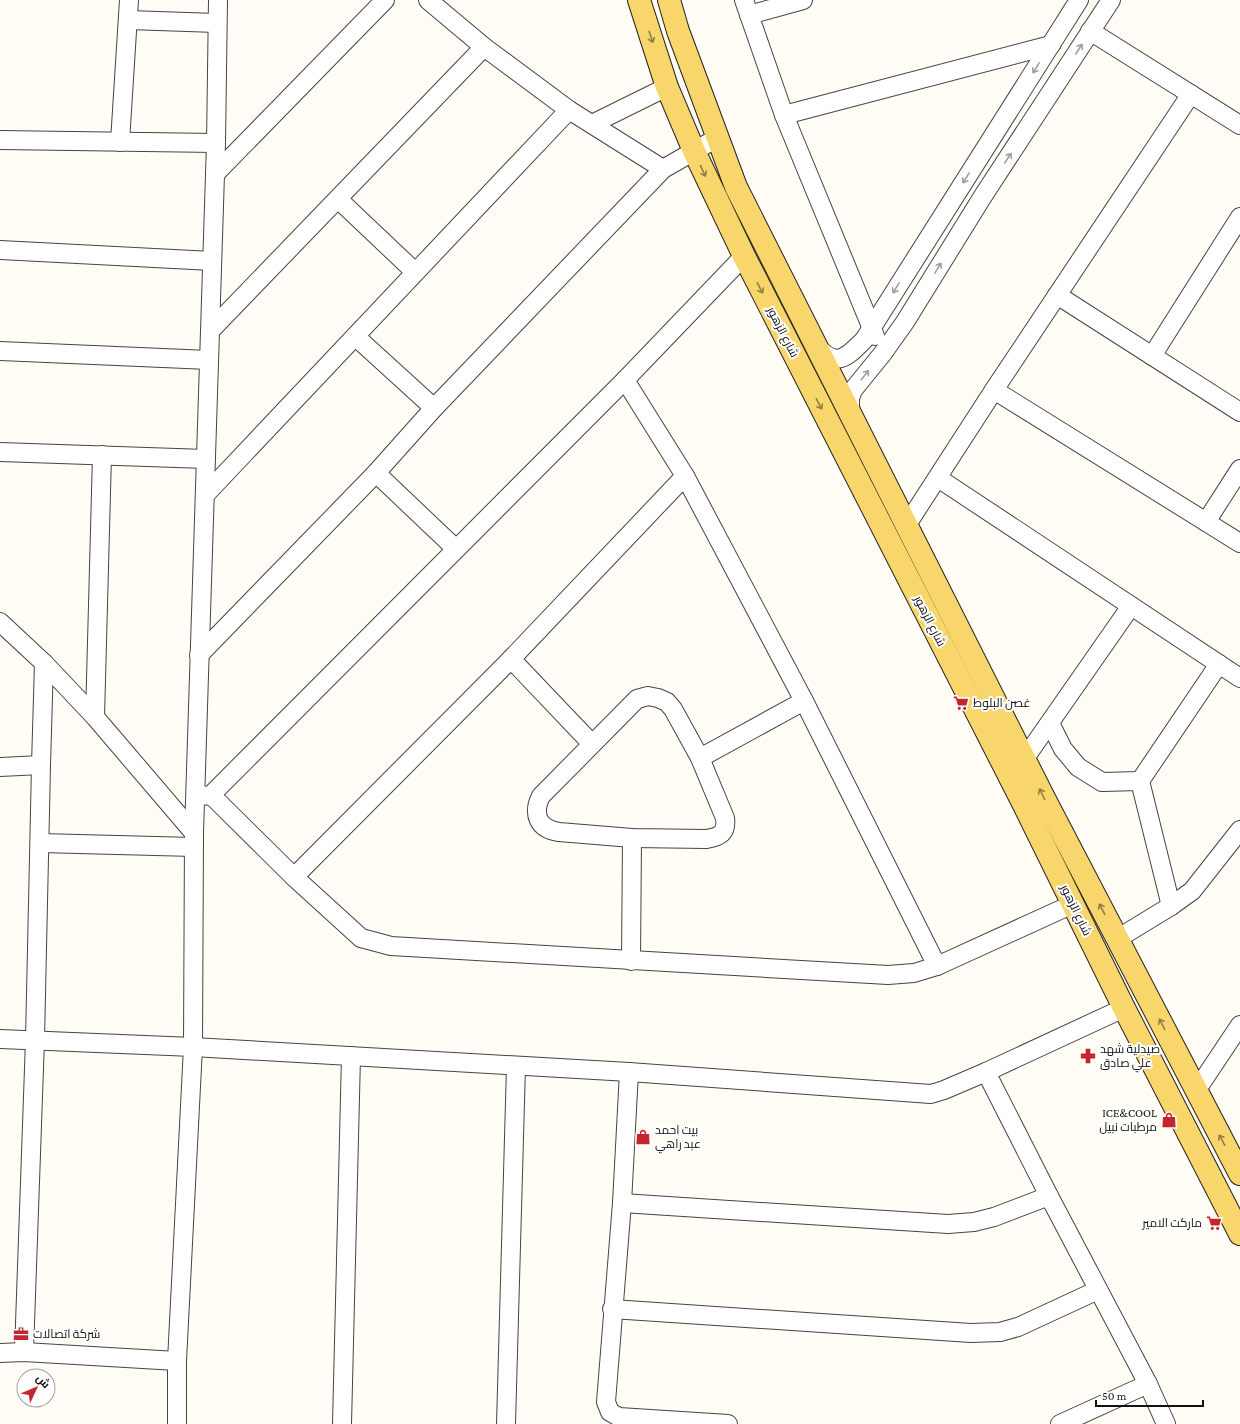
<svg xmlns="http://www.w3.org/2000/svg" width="1240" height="1424" font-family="'Crimson Pro',Cairo,serif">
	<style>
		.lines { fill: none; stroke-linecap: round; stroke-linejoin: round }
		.minor-casing { stroke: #444; stroke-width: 20 }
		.major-casing { stroke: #222; stroke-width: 24 }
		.minor { stroke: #fff; stroke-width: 18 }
		.major { stroke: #f9d66b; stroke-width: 22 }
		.oneway { stroke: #917d42 }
		.oneway2 { stroke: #a0a0a0 }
		.labels { text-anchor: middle; stroke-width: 4; stroke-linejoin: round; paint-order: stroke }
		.street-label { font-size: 12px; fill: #111; stroke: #fff }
		.poi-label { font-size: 12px; fill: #111; stroke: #fff; text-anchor: start }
	</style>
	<rect width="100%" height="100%" fill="#fffdf5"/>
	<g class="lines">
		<g class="minor-casing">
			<g id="minor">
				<polyline points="428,0 484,47 569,110 663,169 717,138"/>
				<polyline points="744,0 784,115 875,336"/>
				<polyline points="749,15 803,0"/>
				<polyline points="128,20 217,23"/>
				<polyline points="1090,31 1240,125"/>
				<polyline points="784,115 1051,45"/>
				<polyline points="592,124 667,87"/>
				<polyline points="0,140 216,143"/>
				<polyline points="120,142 129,0"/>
				<polyline points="215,174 385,0"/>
				<polyline points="338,199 415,272"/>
				<polyline points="0,250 212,261"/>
				<polyline points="1057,295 1240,412"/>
				<polyline points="210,331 484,47"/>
				<polyline points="356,337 434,408"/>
				<path d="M817,346C836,369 847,357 864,340L1079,0"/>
				<polyline points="0,351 209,360"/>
				<polyline points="1152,356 1240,217"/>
				<polyline points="625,380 685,476 804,701 937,966"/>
				<polyline points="994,390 1240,543"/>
				<polyline points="853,416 850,408 850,398 853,390 883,353 905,322 983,196 1111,0"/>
				<polyline points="0,452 206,459"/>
				<polyline points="102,455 95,717 194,833"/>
				<polyline points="376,473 456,549"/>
				<polyline points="938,478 1240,678"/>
				<polyline points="205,495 569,110"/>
				<polyline points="1206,522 1240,469"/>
				<polyline points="906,526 994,390 1191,94"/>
				<polyline points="0,622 44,663 95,717"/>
				<polyline points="199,655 376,473 434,408 663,169"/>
				<polyline points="511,659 592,744"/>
				<path d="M648,696L658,698L667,702L673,709L700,758L725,818C727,833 720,837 706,839L632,838L559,832C538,829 532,814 541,796L637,699Z"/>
				<polyline points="1050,723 1063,749 1078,767 1102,782 1140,781"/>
				<polyline points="700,758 804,701"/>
				<polyline points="1025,758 1131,606"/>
				<polyline points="0,767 41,765"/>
				<polyline points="211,795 294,877 361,938 391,946 888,975 914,973 937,966 1073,904"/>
				<polyline points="200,796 211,795 625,380 744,256"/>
				<polyline points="40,843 194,847"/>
				<polyline points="294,877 511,659 685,476"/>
				<polyline points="1171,906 1140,781 1219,664"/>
				<polyline points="1117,939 1171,906 1192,891 1240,830"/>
				<polyline points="631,961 632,838"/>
				<polyline points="0,1039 193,1047 629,1072 931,1094 944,1090 986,1072 1124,1008"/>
				<polyline points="629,1072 622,1203 606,1402 610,1412 619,1417 728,1424"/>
				<polyline points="986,1072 1049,1196 1148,1384 1166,1424"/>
				<polyline points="1196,1091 1240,1025"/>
				<polyline points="622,1203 948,1224 974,1222 994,1217 1049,1196"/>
				<polyline points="612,1309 971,1333 1000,1332 1018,1327 1098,1290"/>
				<polyline points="24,1352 35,1040 41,765 44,663"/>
				<polyline points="0,1353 24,1352 177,1361"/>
				<polyline points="177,1424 177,1361 193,1047 194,833 216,143 218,0"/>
				<polyline points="342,1424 351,1056"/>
				<polyline points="506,1424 516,1066"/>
				<polyline points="1060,1424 1148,1384"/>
			</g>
		</g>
		<g class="major-casing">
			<g id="major">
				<polyline points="639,0 667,87 694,151 744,256 1023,803 1124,1008 1240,1234"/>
				<polyline points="669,0 678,31 736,187 1044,798 1240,1174"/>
			</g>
		</g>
		<use href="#minor" class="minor"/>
		<use href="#major" class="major"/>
	</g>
	<defs><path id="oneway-shaft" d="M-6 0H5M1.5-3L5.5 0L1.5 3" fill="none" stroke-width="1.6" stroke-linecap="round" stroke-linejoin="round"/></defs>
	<g class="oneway">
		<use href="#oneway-shaft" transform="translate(651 37) rotate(72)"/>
		<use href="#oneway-shaft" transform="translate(703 171) rotate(65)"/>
		<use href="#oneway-shaft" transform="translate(760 288) rotate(63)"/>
		<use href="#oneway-shaft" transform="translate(819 404) rotate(63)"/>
		<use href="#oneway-shaft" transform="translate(1042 794) rotate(-116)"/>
		<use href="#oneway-shaft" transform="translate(1102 909) rotate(-117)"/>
		<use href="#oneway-shaft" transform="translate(1162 1024) rotate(-117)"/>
		<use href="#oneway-shaft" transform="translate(1222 1140) rotate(-118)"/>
	</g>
	<g class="oneway2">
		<use href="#oneway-shaft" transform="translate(1079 49) rotate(-57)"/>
		<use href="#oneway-shaft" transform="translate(1036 68) rotate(122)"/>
		<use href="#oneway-shaft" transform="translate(1008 158) rotate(-57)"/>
		<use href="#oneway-shaft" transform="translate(966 178) rotate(122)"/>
		<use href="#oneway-shaft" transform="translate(938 268) rotate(-58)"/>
		<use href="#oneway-shaft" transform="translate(896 288) rotate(122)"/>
		<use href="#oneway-shaft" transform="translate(865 375) rotate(-51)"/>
	</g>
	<defs>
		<g id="supermarket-bare" transform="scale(1.2)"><path d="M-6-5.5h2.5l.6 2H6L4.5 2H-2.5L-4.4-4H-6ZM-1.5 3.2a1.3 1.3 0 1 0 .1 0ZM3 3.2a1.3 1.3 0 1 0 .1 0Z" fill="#c4262e" stroke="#fff" stroke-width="2.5" paint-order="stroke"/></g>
		<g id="pharmacy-bare" transform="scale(1.2)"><path d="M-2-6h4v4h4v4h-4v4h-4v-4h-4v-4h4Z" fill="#c4262e" stroke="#fff" stroke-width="2.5" paint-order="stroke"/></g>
		<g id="shop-bare" transform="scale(1.2)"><path d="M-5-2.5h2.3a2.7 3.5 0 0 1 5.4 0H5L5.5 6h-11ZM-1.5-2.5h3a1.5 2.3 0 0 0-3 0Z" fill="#c4262e" stroke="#fff" stroke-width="2.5" paint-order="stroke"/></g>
		<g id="office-bare" transform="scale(1.2)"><path d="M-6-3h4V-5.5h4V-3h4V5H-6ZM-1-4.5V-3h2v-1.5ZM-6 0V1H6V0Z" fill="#c4262e" stroke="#fff" stroke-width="2.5" paint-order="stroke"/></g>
	</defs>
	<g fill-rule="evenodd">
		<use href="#supermarket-bare" x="961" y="703"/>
		<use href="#pharmacy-bare" x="1088" y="1056"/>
		<use href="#shop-bare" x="1169" y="1120"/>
		<use href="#shop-bare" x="643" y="1137"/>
		<use href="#supermarket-bare" x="1214" y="1223"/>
		<use href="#office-bare" x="21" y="1334"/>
	</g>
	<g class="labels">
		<g class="street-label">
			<text transform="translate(783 332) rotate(63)" y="4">شارع الزهور</text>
			<text transform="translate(930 621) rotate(63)" y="4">شارع الزهور</text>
			<text transform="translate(1076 910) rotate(64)" y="4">شارع الزهور</text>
		</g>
		<g class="poi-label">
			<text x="973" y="707">غصن البلوط</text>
			<text x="1100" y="1053">صيدلية شهد<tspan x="1100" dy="14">علي صادق</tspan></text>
			<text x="1157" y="1117" text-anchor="end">ICE&amp;COOL<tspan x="1157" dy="14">مرطبات نبيل</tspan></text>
			<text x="655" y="1134">بيت احمد<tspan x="655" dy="14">عبد راهي</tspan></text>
			<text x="1202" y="1227" text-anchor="end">ماركت الامير</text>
			<text x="33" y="1338">شركة اتصالات</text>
		</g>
	</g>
	<g transform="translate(36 1388) rotate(46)"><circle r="19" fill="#ffffff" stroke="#a0a0a0"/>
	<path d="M0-3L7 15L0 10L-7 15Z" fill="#c4262e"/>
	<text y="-6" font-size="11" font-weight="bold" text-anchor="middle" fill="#111111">ش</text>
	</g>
	<path d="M1096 1400v6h107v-6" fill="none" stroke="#111111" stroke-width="2"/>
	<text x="1102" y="1400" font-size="12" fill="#111111" stroke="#ffffff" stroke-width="3" paint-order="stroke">50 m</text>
</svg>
